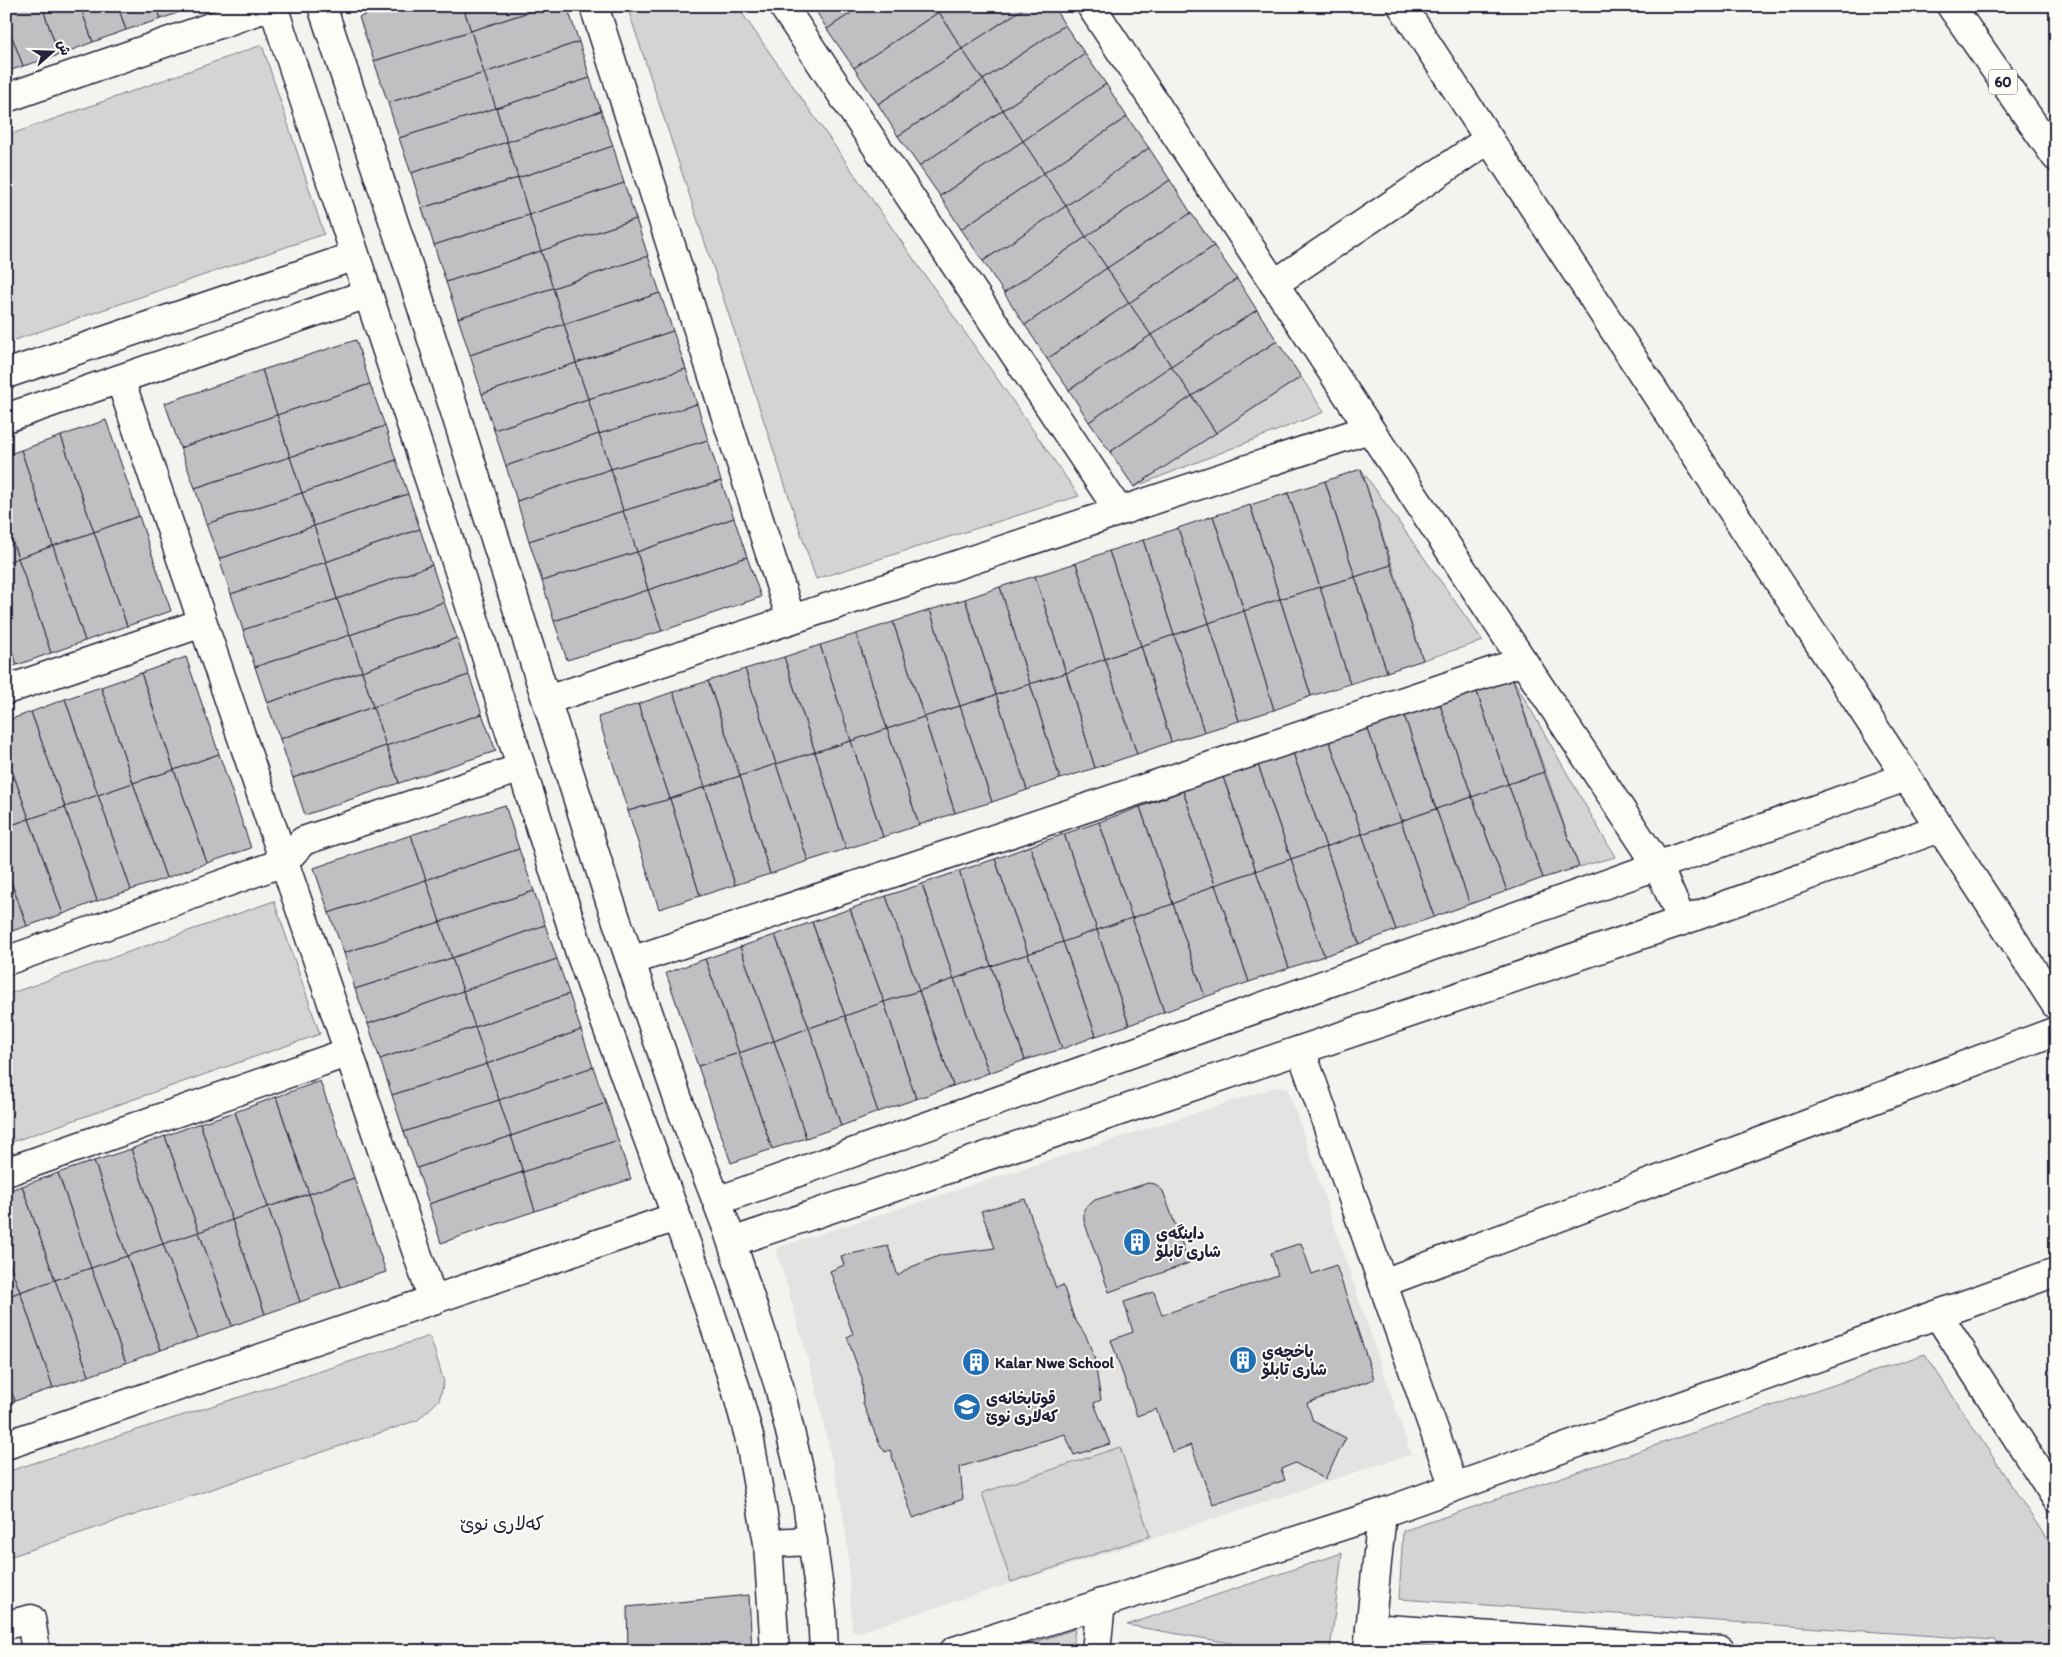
<svg xmlns="http://www.w3.org/2000/svg" width="2062" height="1657" font-family="Itim,'Playpen Sans Arabic',sans-serif">
	<style>
		.built { fill: #e4e3e2 }
		.green { fill: #d5d4d5; stroke: #7c7b88 }
		.building { fill: #c0bfc2; stroke: #22223b }
		.lines { fill: none; stroke-linecap: round; stroke-linejoin: round }
		.minor-casing { stroke: #22223b; stroke-width: 31 }
		.tertiary-casing { stroke: #22223b; stroke-width: 31 }
		.trunk-casing { stroke: #22223b; stroke-width: 31 }
		.minor { stroke: #fdfcf7; stroke-width: 28 }
		.tertiary { stroke: #fdfcf7; stroke-width: 28 }
		.trunk { stroke: #fdfcf7; stroke-width: 28 }
		.labels { text-anchor: middle; stroke-width: 4; stroke-linejoin: round; paint-order: stroke }
		.shield { fill: #fdfcf7; stroke: #646373; stroke-width: 1 }
		.shield-label { font-size: 15px; font-weight: bold; fill: #22223b }
		.poi-label { font-size: 16px; font-weight: bold; fill: #22223b; stroke: #fdfcf7; text-anchor: start }
		.quarter-label { font-size: 19px; fill: #22223b; stroke: #fdfcf7 }
	</style>
	<rect width="100%" height="100%" fill="#f4f3ef"/>
	<filter id="ink" filterUnits="userSpaceOnUse"><feTurbulence type="fractalNoise" baseFrequency=".02" numOctaves="2"/><feDisplacementMap in="SourceGraphic" scale="10" xChannelSelector="R" yChannelSelector="G"/><feConvolveMatrix kernelMatrix="1 2 1 2 8 2 1 2 1" color-interpolation-filters="sRGB"/></filter>
	<g filter="url(#ink)">
		<polygon class="built" points="1276,1087 1287,1087 1290,1095 1411,1454 1158,1537 859,1632 852,1630 847,1540 839,1491 813,1377 776,1248"/>
		<g class="green">
			<polygon points="627,6 737,6 1079,496 816,579"/>
			<polygon points="262,45 324,234 6,343 6,136"/>
			<polygon points="1301,377 1324,412 1134,487"/>
			<polygon points="1361,469 1483,641 1423,660"/>
			<polygon points="1512,677 1615,857 1579,867"/>
			<polygon points="274,901 320,1034 6,1144 6,995"/>
			<polygon points="430,1336 444,1382 439,1400 418,1420 6,1558 6,1472"/>
			<polygon points="1925,1354 2056,1553 2056,1651 2001,1651 1994,1640 1399,1599 1403,1531"/>
			<polygon points="1120,1447 1150,1536 1011,1582 982,1493"/>
			<polygon points="1342,1553 1330,1651 1276,1651 1127,1625"/>
			<polygon points="1075,1629 1072,1651 1009,1651"/>
		</g>
		<g class="building">
			<polygon points="6,6 42,6 59,55 23,66 6,21"/>
			<polygon points="42,6 80,6 93,42 59,55"/>
			<polygon points="80,6 118,6 126,30 93,42"/>
			<polygon points="118,6 157,6 161,19 126,30"/>
			<polygon points="157,6 196,6 161,19"/>
			<polygon points="392,6 463,6 471,31 374,61 359,17"/>
			<polygon points="463,6 547,6 471,31"/>
			<polygon points="547,6 567,6 579,42 484,73 471,31"/>
			<polygon points="813,6 862,6 827,29"/>
			<polygon points="862,6 934,6 939,12 854,68 827,29"/>
			<polygon points="934,6 948,6 939,12"/>
			<polygon points="948,6 1027,6 962,49 939,12"/>
			<polygon points="1027,6 1053,6 1065,25 983,80 962,49"/>
			<polygon points="939,12 962,49 878,104 854,68"/>
			<polygon points="6,21 23,66 6,72"/>
			<polygon points="1065,25 1085,54 1003,110 983,80"/>
			<polygon points="471,31 484,73 388,103 374,61"/>
			<polygon points="579,42 590,78 496,108 484,73"/>
			<polygon points="962,49 983,80 898,136 878,104"/>
			<polygon points="1085,54 1106,84 1023,141 1003,110"/>
			<polygon points="484,73 496,108 399,138 388,103"/>
			<polygon points="590,78 601,111 507,142 496,108"/>
			<polygon points="983,80 1003,110 919,166 898,136"/>
			<polygon points="1106,84 1127,117 1044,173 1023,141"/>
			<polygon points="496,108 507,142 411,173 399,138"/>
			<polygon points="1003,110 1023,141 940,196 919,166"/>
			<polygon points="601,111 613,146 518,178 507,142"/>
			<polygon points="1127,117 1149,148 1066,206 1044,173"/>
			<polygon points="1023,141 1044,173 961,229 940,196"/>
			<polygon points="507,142 518,178 422,208 411,173"/>
			<polygon points="613,146 624,183 529,215 518,178"/>
			<polygon points="1149,148 1170,180 1086,237 1066,206"/>
			<polygon points="1044,173 1066,206 983,261 961,229"/>
			<polygon points="518,178 529,215 434,245 422,208"/>
			<polygon points="1170,180 1191,213 1107,268 1086,237"/>
			<polygon points="624,183 636,219 541,251 529,215"/>
			<polygon points="1066,206 1086,237 1004,293 983,261"/>
			<polygon points="1191,213 1214,246 1129,303 1107,268"/>
			<polygon points="529,215 541,251 446,282 434,245"/>
			<polygon points="636,219 648,256 553,288 541,251"/>
			<polygon points="1086,237 1107,268 1025,325 1004,293"/>
			<polygon points="1214,246 1237,279 1151,335 1129,303"/>
			<polygon points="541,251 553,288 458,318 446,282"/>
			<polygon points="648,256 660,293 564,324 553,288"/>
			<polygon points="1107,268 1129,303 1047,359 1025,325"/>
			<polygon points="1237,279 1257,310 1171,366 1151,335"/>
			<polygon points="553,288 564,324 470,355 458,318"/>
			<polygon points="660,293 673,331 576,363 564,324"/>
			<polygon points="1129,303 1151,335 1069,390 1047,359"/>
			<polygon points="1257,310 1277,341 1192,396 1171,366"/>
			<polygon points="564,324 576,363 482,394 470,355"/>
			<polygon points="673,331 686,369 588,399 576,363"/>
			<polygon points="1151,335 1171,366 1089,422 1069,390"/>
			<polygon points="356,340 370,384 277,415 262,370"/>
			<polygon points="1277,341 1301,377 1216,433 1192,396"/>
			<polygon points="576,363 588,399 494,430 482,394"/>
			<polygon points="1171,366 1192,396 1110,452 1089,422"/>
			<polygon points="686,369 697,404 599,434 588,399"/>
			<polygon points="262,370 277,415 180,448 165,403"/>
			<polygon points="370,384 385,426 290,457 277,415"/>
			<polygon points="1192,396 1216,433 1134,487 1110,452"/>
			<polygon points="588,399 599,434 506,466 494,430"/>
			<polygon points="697,404 708,440 611,469 599,434"/>
			<polygon points="277,415 290,457 195,488 180,448"/>
			<polygon points="106,420 139,516 94,532 61,436"/>
			<polygon points="385,426 396,460 302,493 290,457"/>
			<polygon points="599,434 611,469 517,501 506,466"/>
			<polygon points="61,436 94,532 53,546 21,450"/>
			<polygon points="708,440 721,481 623,511 611,469"/>
			<polygon points="21,450 53,546 18,558 6,523 6,455"/>
			<polygon points="290,457 302,493 206,524 195,488"/>
			<polygon points="396,460 408,494 314,526 302,493"/>
			<polygon points="611,469 623,511 529,541 517,501"/>
			<polygon points="1361,469 1391,565 1355,577 1325,481"/>
			<polygon points="721,481 734,518 637,552 623,511"/>
			<polygon points="1325,481 1355,577 1320,587 1288,493"/>
			<polygon points="302,493 314,526 219,559 206,524"/>
			<polygon points="1288,493 1320,587 1280,599 1250,505"/>
			<polygon points="408,494 420,529 326,562 314,526"/>
			<polygon points="1250,505 1280,599 1244,611 1213,516"/>
			<polygon points="623,511 637,552 542,581 529,541"/>
			<polygon points="139,516 171,611 127,626 94,532"/>
			<polygon points="1213,516 1244,611 1209,623 1178,528"/>
			<polygon points="734,518 747,557 648,590 637,552"/>
			<polygon points="6,523 18,558 6,563"/>
			<polygon points="314,526 326,562 231,594 219,559"/>
			<polygon points="1178,528 1209,623 1174,635 1143,540"/>
			<polygon points="420,529 432,565 337,599 326,562"/>
			<polygon points="94,532 127,626 85,641 53,546"/>
			<polygon points="1143,540 1174,635 1141,646 1109,551"/>
			<polygon points="53,546 85,641 51,653 18,558"/>
			<polygon points="1109,551 1141,646 1105,659 1076,563"/>
			<polygon points="637,552 648,590 554,621 542,581"/>
			<polygon points="747,557 761,597 662,631 648,590"/>
			<polygon points="18,558 51,653 17,665 6,633 6,563"/>
			<polygon points="326,562 337,599 243,630 231,594"/>
			<polygon points="1076,563 1105,659 1066,673 1035,576"/>
			<polygon points="432,565 444,602 350,635 337,599"/>
			<polygon points="1391,565 1423,660 1387,672 1355,577"/>
			<polygon points="1035,576 1066,673 1030,684 1000,587"/>
			<polygon points="1355,577 1387,672 1350,684 1320,587"/>
			<polygon points="1000,587 1030,684 996,695 965,599"/>
			<polygon points="1320,587 1350,684 1311,696 1280,599"/>
			<polygon points="648,590 662,631 567,660 554,621"/>
			<polygon points="337,599 350,635 255,667 243,630"/>
			<polygon points="965,599 996,695 960,706 930,610"/>
			<polygon points="1280,599 1311,696 1274,710 1244,611"/>
			<polygon points="444,602 457,638 362,671 350,635"/>
			<polygon points="930,610 960,706 924,717 893,622"/>
			<polygon points="1244,611 1274,710 1239,721 1209,623"/>
			<polygon points="893,622 924,717 887,729 856,634"/>
			<polygon points="1209,623 1239,721 1204,732 1174,635"/>
			<polygon points="6,633 17,665 6,668"/>
			<polygon points="856,634 887,729 851,741 820,645"/>
			<polygon points="350,635 362,671 267,703 255,667"/>
			<polygon points="1174,635 1204,732 1171,742 1141,646"/>
			<polygon points="457,638 469,675 373,707 362,671"/>
			<polygon points="820,645 851,741 815,752 784,657"/>
			<polygon points="1141,646 1171,742 1137,754 1105,659"/>
			<polygon points="186,657 219,754 174,770 141,673"/>
			<polygon points="784,657 815,752 776,764 745,669"/>
			<polygon points="1105,659 1137,754 1095,768 1066,673"/>
			<polygon points="745,669 776,764 740,776 708,681"/>
			<polygon points="362,671 373,707 280,739 267,703"/>
			<polygon points="141,673 174,770 133,783 101,687"/>
			<polygon points="1066,673 1095,768 1060,779 1030,684"/>
			<polygon points="469,675 482,714 386,746 373,707"/>
			<polygon points="1512,677 1544,772 1508,784 1476,689"/>
			<polygon points="708,681 740,776 705,787 673,692"/>
			<polygon points="1030,684 1060,779 1027,790 996,695"/>
			<polygon points="101,687 133,783 98,795 65,699"/>
			<polygon points="1476,689 1508,784 1472,797 1439,702"/>
			<polygon points="673,692 705,787 670,799 638,704"/>
			<polygon points="996,695 1027,790 992,802 960,706"/>
			<polygon points="65,699 98,795 65,807 31,712"/>
			<polygon points="1439,702 1472,797 1436,809 1404,715"/>
			<polygon points="638,704 670,799 628,811 598,717"/>
			<polygon points="960,706 992,802 955,813 924,717"/>
			<polygon points="373,707 386,746 293,778 280,739"/>
			<polygon points="31,712 65,807 29,819 6,753 6,721"/>
			<polygon points="482,714 496,751 399,783 386,746"/>
			<polygon points="1404,715 1436,809 1401,821 1367,727"/>
			<polygon points="924,717 955,813 919,825 887,729"/>
			<polygon points="1367,727 1401,821 1362,834 1329,740"/>
			<polygon points="887,729 919,825 883,837 851,741"/>
			<polygon points="1329,740 1362,834 1326,847 1293,753"/>
			<polygon points="851,741 883,837 846,849 815,752"/>
			<polygon points="386,746 399,783 305,815 293,778"/>
			<polygon points="815,752 846,849 808,861 776,764"/>
			<polygon points="6,753 29,819 6,827"/>
			<polygon points="1293,753 1326,847 1291,859 1258,765"/>
			<polygon points="219,754 251,848 207,863 174,770"/>
			<polygon points="776,764 808,861 770,874 740,776"/>
			<polygon points="1258,765 1291,859 1256,871 1223,777"/>
			<polygon points="174,770 207,863 166,878 133,783"/>
			<polygon points="1544,772 1579,867 1543,878 1508,784"/>
			<polygon points="740,776 770,874 735,885 705,787"/>
			<polygon points="1223,777 1256,871 1215,885 1183,791"/>
			<polygon points="133,783 166,878 131,890 98,795"/>
			<polygon points="1508,784 1543,878 1507,891 1472,797"/>
			<polygon points="705,787 735,885 700,896 670,799"/>
			<polygon points="1183,791 1215,885 1173,904 1140,807"/>
			<polygon points="98,795 131,890 97,901 65,807"/>
			<polygon points="1472,797 1507,891 1470,904 1436,809"/>
			<polygon points="670,799 700,896 659,909 628,811"/>
			<polygon points="505,805 519,849 426,880 411,835"/>
			<polygon points="65,807 97,901 63,914 29,819"/>
			<polygon points="1140,807 1173,904 1132,918 1099,822"/>
			<polygon points="1436,809 1470,904 1434,917 1401,821"/>
			<polygon points="29,819 63,914 27,926 6,868 6,827"/>
			<polygon points="1401,821 1434,917 1396,930 1362,834"/>
			<polygon points="1099,822 1132,918 1097,930 1064,834"/>
			<polygon points="1064,834 1097,930 1063,942 1030,846"/>
			<polygon points="1362,834 1396,930 1359,944 1326,847"/>
			<polygon points="411,835 426,880 329,913 314,868"/>
			<polygon points="1030,846 1063,942 1028,954 995,859"/>
			<polygon points="1326,847 1359,944 1324,956 1291,859"/>
			<polygon points="519,849 534,891 440,922 426,880"/>
			<polygon points="995,859 1028,954 991,966 959,871"/>
			<polygon points="1291,859 1324,956 1289,968 1256,871"/>
			<polygon points="6,868 27,926 6,933"/>
			<polygon points="959,871 991,966 954,979 922,884"/>
			<polygon points="1256,871 1289,968 1249,982 1215,885"/>
			<polygon points="426,880 440,922 344,953 329,913"/>
			<polygon points="922,884 954,979 919,991 886,896"/>
			<polygon points="1215,885 1249,982 1205,997 1173,904"/>
			<polygon points="534,891 545,925 452,958 440,922"/>
			<polygon points="886,896 919,991 884,1002 850,909"/>
			<polygon points="1173,904 1205,997 1164,1012 1132,918"/>
			<polygon points="850,909 884,1002 845,1016 812,922"/>
			<polygon points="1132,918 1164,1012 1129,1025 1097,930"/>
			<polygon points="440,922 452,958 355,989 344,953"/>
			<polygon points="812,922 845,1016 809,1028 775,935"/>
			<polygon points="545,925 557,959 463,991 452,958"/>
			<polygon points="1097,930 1129,1025 1096,1036 1063,942"/>
			<polygon points="775,935 809,1028 774,1041 740,947"/>
			<polygon points="1063,942 1096,1036 1062,1049 1028,954"/>
			<polygon points="740,947 774,1041 739,1053 705,959"/>
			<polygon points="1028,954 1062,1049 1025,1060 991,966"/>
			<polygon points="452,958 463,991 368,1024 355,989"/>
			<polygon points="557,959 569,994 475,1027 463,991"/>
			<polygon points="705,959 739,1053 698,1066 666,973"/>
			<polygon points="991,966 1025,1060 989,1073 954,979"/>
			<polygon points="954,979 989,1073 953,1086 919,991"/>
			<polygon points="463,991 475,1027 380,1059 368,1024"/>
			<polygon points="919,991 953,1086 916,1099 884,1002"/>
			<polygon points="569,994 581,1030 487,1064 475,1027"/>
			<polygon points="884,1002 916,1099 878,1112 845,1016"/>
			<polygon points="845,1016 878,1112 841,1126 809,1028"/>
			<polygon points="475,1027 487,1064 392,1095 380,1059"/>
			<polygon points="809,1028 841,1126 806,1138 774,1041"/>
			<polygon points="581,1030 593,1067 499,1100 487,1064"/>
			<polygon points="774,1041 806,1138 772,1149 739,1053"/>
			<polygon points="739,1053 772,1149 731,1163 698,1066"/>
			<polygon points="487,1064 499,1100 404,1132 392,1095"/>
			<polygon points="593,1067 606,1103 511,1136 499,1100"/>
			<polygon points="320,1081 354,1178 309,1194 276,1097"/>
			<polygon points="276,1097 309,1194 268,1207 235,1112"/>
			<polygon points="499,1100 511,1136 417,1168 404,1132"/>
			<polygon points="606,1103 618,1140 523,1172 511,1136"/>
			<polygon points="235,1112 268,1207 232,1220 200,1123"/>
			<polygon points="200,1123 232,1220 199,1232 165,1136"/>
			<polygon points="165,1136 199,1232 163,1244 131,1149"/>
			<polygon points="511,1136 523,1172 429,1204 417,1168"/>
			<polygon points="618,1140 631,1179 535,1211 523,1172"/>
			<polygon points="131,1149 163,1244 127,1256 94,1161"/>
			<polygon points="94,1161 127,1256 91,1268 58,1173"/>
			<polygon points="523,1172 535,1211 441,1243 429,1204"/>
			<polygon points="58,1173 91,1268 55,1280 22,1186"/>
			<polygon points="354,1178 386,1272 341,1287 309,1194"/>
			<polygon points="1148,1183 1155,1184 1163,1191 1189,1263 1109,1292 1084,1221 1084,1209 1095,1200"/>
			<polygon points="22,1186 55,1280 20,1292 6,1255 6,1191"/>
			<polygon points="309,1194 341,1287 300,1302 268,1207"/>
			<polygon points="1025,1199 1056,1288 1063,1285 1074,1318 1086,1336 1094,1357 1101,1400 1094,1403 1110,1444 1074,1455 1065,1434 960,1467 963,1499 913,1518 890,1450 885,1452 879,1443 863,1404 862,1379 847,1337 853,1334 830,1271 844,1265 841,1256 888,1246 898,1276 909,1268 941,1255 995,1248 981,1211"/>
			<polygon points="268,1207 300,1302 265,1314 232,1220"/>
			<polygon points="232,1220 265,1314 232,1326 199,1232"/>
			<polygon points="199,1232 232,1326 198,1338 163,1244"/>
			<polygon points="1301,1243 1312,1274 1336,1265 1374,1379 1307,1403 1313,1421 1346,1438 1325,1479 1295,1463 1281,1469 1285,1480 1213,1505 1191,1445 1172,1452 1156,1409 1137,1416 1111,1340 1133,1332 1124,1302 1154,1292 1162,1315 1278,1275 1271,1253"/>
			<polygon points="163,1244 198,1338 161,1350 127,1256"/>
			<polygon points="6,1255 20,1292 6,1297"/>
			<polygon points="127,1256 161,1350 126,1363 91,1268"/>
			<polygon points="91,1268 126,1363 89,1376 55,1280"/>
			<polygon points="55,1280 89,1376 53,1388 20,1292"/>
			<polygon points="20,1292 53,1388 15,1401 6,1378 6,1297"/>
			<polygon points="6,1378 15,1401 6,1405"/>
			<polygon points="749,1595 752,1651 628,1651 627,1607"/>
		</g>
		<g class="lines">
			<g class="minor-casing">
				<g id="minor">
					<polyline points="594,6 791,619"/>
					<polyline points="783,6 1119,511"/>
					<polyline points="1091,6 1658,866 1682,921"/>
					<polyline points="1402,6 2056,1005"/>
					<polyline points="6,98 271,6"/>
					<polyline points="1274,284 1489,139"/>
					<polyline points="120,379 433,1300"/>
					<polyline points="6,690 202,623"/>
					<polyline points="547,700 1369,429"/>
					<polyline points="6,961 284,862 303,841 521,768"/>
					<polyline points="631,961 1523,661"/>
					<polyline points="1301,1050 1454,1487"/>
					<polyline points="6,1172 349,1052"/>
					<polyline points="717,1201 1906,777"/>
					<polyline points="732,1242 1682,921 1940,828"/>
					<polyline points="1383,1283 2056,1031"/>
					<polyline points="1938,1315 2056,1498"/>
					<polyline points="6,1445 676,1217"/>
					<polyline points="6,1625 31,1619 36,1651"/>
					<polyline points="1370,1628 1721,1651"/>
					<polyline points="954,1651 1382,1513 2056,1272"/>
					<polyline points="1096,1651 1101,1603"/>
					<polyline points="1368,1651 1382,1513"/>
				</g>
			</g>
			<g class="tertiary-casing">
				<g id="tertiary">
					<polyline points="273,6 446,530 581,956 696,1270 736,1389 749,1436 768,1543 775,1651"/>
					<polyline points="322,6 416,289 610,901 681,1108 727,1228 779,1386 807,1502 822,1611 824,1651"/>
					<polyline points="6,374 355,256"/>
					<polyline points="6,418 367,294"/>
					<polyline points="768,1543 813,1541"/>
				</g>
			</g>
			<g class="trunk-casing">
				<polyline id="trunk" points="1951,6 2056,157"/>
			</g>
			<use href="#minor" class="minor"/>
			<use href="#tertiary" class="tertiary"/>
			<use href="#trunk" class="trunk"/>
		</g>
	</g>
	<defs>
		<g id="building-disc" transform="scale(1.4375)"><circle r="9.5" fill="#1f6fb2" stroke="#fdfcf7"/><path d="M-4-6H4V6H1V3H-1V6H-4ZM-2.5-4.3h1.7v1.8h-1.7ZM.8-4.3h1.7v1.8H.8ZM-2.5-1h1.7V.8h-1.7ZM.8-1h1.7V.8H.8Z" fill="#fff"/></g>
		<g id="school-disc" transform="scale(1.4375)"><circle r="9.5" fill="#1f6fb2" stroke="#fdfcf7"/><path d="M0-5L7-2L0 1L-7-2ZM-4 1L0 2.5L4 1V4Q0 6-4 4Z" fill="#fff"/></g>
	</defs>
	<g fill-rule="evenodd">
		<use href="#building-disc" x="1137" y="1242"/>
		<use href="#building-disc" x="1243" y="1360"/>
		<use href="#building-disc" x="976" y="1362"/>
		<use href="#school-disc" x="967" y="1407"/>
	</g>
	<g class="labels">
		<rect class="shield" x="1989" y="69.5" width="28" height="25" rx="4"/>
		<g class="shield-label">
			<text x="2003" y="87">60</text>
		</g>
		<g class="poi-label">
			<text x="1156" y="1239">داینگەی<tspan x="1156" dy="18">شاری تابلۆ</tspan></text>
			<text x="1262" y="1357">باخچەی<tspan x="1262" dy="18">شاری تابلۆ</tspan></text>
			<text x="995" y="1368">Kalar Nwe School</text>
			<text x="986" y="1404">قوتابخانەی<tspan x="986" dy="18">کەلاری نوێ</tspan></text>
		</g>
		<g class="quarter-label">
			<text x="502" y="1530">کەلاری نوێ</text>
		</g>
	</g>
	<rect width="2062" height="1657" fill="none" stroke="#fdfcf7" stroke-width="25"/>
	<rect x="12" y="12" width="2037" height="1632" fill="none" stroke="#22223b" stroke-width="2" filter="url(#ink)"/>
	<g transform="translate(52 52) rotate(70)" stroke="#fdfcf7" stroke-width="4" paint-order="stroke">
	<path d="M0-4L9 19L0 12L-9 19Z" fill="#22223b"/>
	<text y="-8" font-size="14" font-weight="bold" text-anchor="middle" fill="#22223b">ش</text>
	</g>
</svg>
